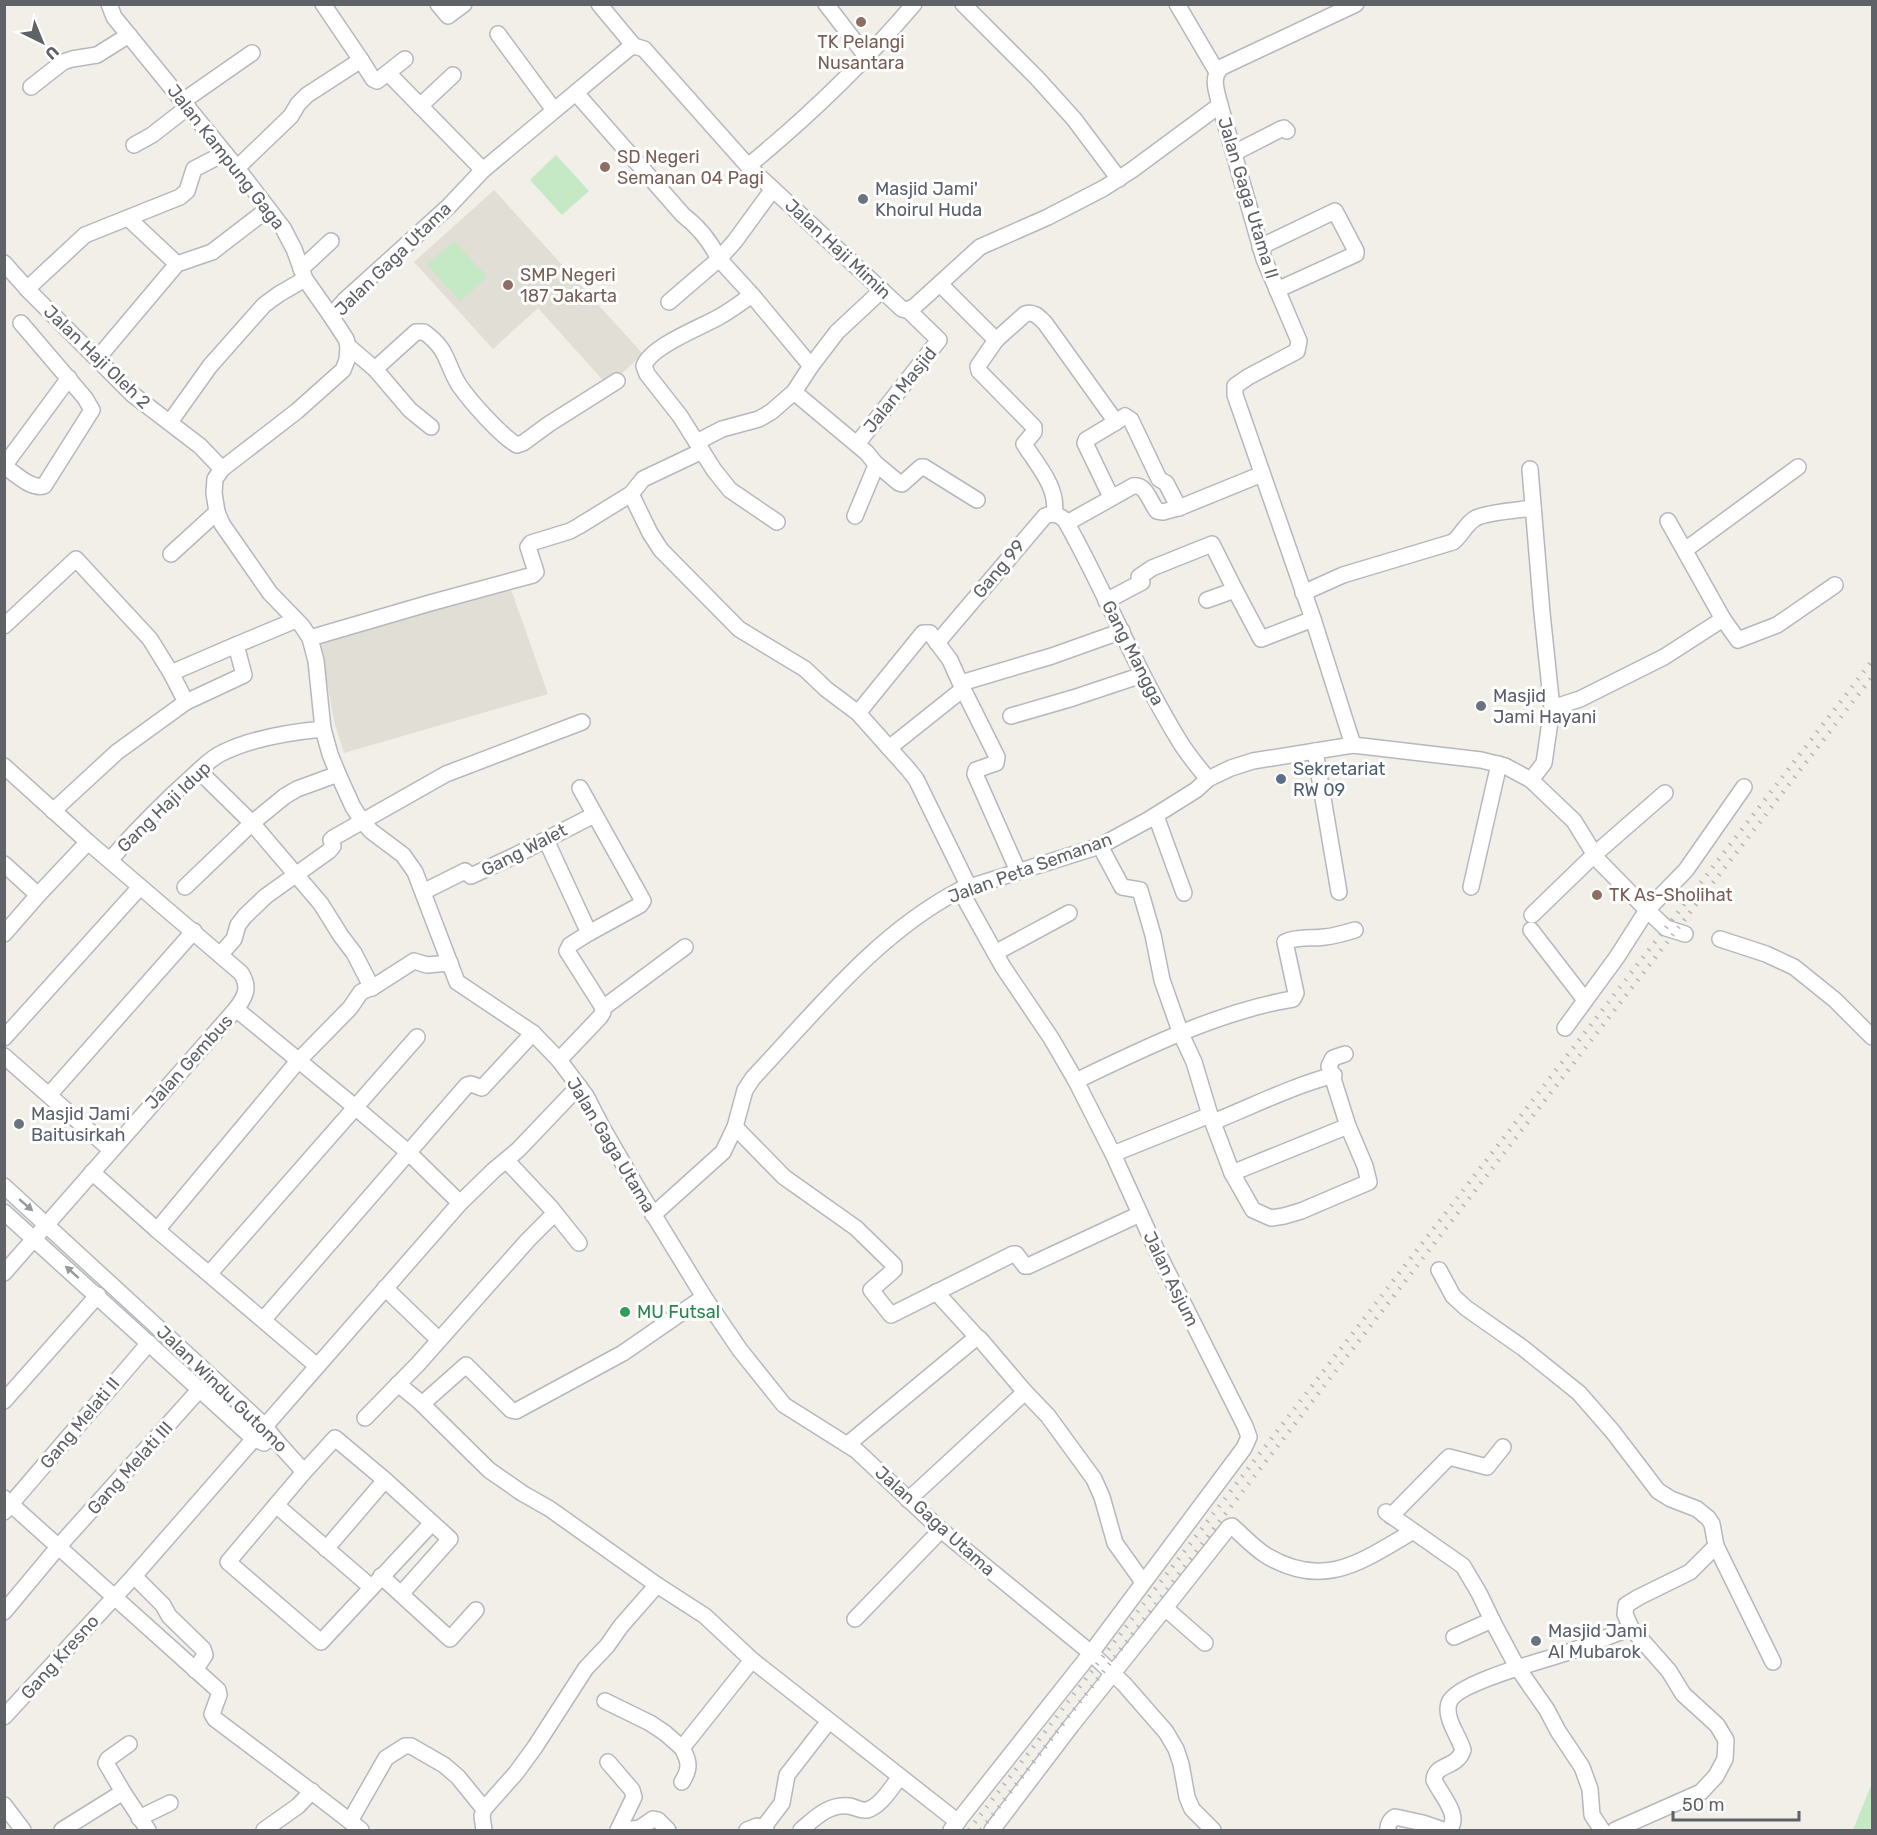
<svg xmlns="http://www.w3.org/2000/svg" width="1877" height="1835" font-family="Rubik,sans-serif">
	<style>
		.education { fill: #e1ded6 }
		.green { fill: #c5e8c5 }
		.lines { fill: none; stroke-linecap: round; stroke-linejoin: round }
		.minor-casing { stroke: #b5b8bc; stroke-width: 18 }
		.minor { stroke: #fff; stroke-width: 15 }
		.rail { stroke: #b6b7b8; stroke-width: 4.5; stroke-dasharray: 1.5 8; stroke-linecap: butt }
		.oneway { fill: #979a9d }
		.education-dot { fill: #8d6e63; stroke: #fff; stroke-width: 2 }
		.worship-dot { fill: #6b7280; stroke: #fff; stroke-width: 2 }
		.service-dot { fill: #5c6f8a; stroke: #fff; stroke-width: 2 }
		.leisure-dot { fill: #2e9e5b; stroke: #fff; stroke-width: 2 }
		.labels { text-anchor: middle; stroke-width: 6; stroke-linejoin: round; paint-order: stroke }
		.education-label { font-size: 18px; fill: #785e54; stroke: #fff; text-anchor: start }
		.street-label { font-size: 18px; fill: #5f6368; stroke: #fff }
		.worship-label { font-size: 18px; fill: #5b616d; stroke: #fff; text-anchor: start }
		.service-label { font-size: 18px; fill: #4e5e75; stroke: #fff; text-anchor: start }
		.leisure-label { font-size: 18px; fill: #27864d; stroke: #fff; text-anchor: start }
	</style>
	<rect width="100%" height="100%" fill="#f1efe8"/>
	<g class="education">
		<polygon points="494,190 643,354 608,386 538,308 493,349 414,262"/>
		<polygon points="509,584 548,694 344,753 335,725 319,639"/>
	</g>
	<g class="green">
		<polygon points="556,155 589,191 562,215 530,180"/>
		<polygon points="454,241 487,277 460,301 427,265"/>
		<polygon points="1872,1783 1872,1830 1853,1830"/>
	</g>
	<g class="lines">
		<g class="minor-casing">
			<g id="minor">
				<polyline points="109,4 114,17 237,168 283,228 294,249 305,279 331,316"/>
				<polyline points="323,4 361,60"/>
				<polyline points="438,4 448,16 464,4"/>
				<polyline points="599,4 634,46"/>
				<polyline points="826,4 866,56"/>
				<polyline points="963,4 1037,78 1074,119 1119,179"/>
				<polyline points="1177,4 1217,72"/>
				<polyline points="498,34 554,110"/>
				<polyline points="634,46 628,49 483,170 448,207 345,300 331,316 346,339 348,346 347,360 343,370 297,411 222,469 215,479 214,493 217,512 222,524 270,593 302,626 310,638 316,661 323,729 330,754 338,774 353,807 362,821 371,831 403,855 415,872 457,982 533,1033 559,1060 586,1096 602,1127 639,1191 704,1297 740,1350 784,1405 857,1451 941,1530 1091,1653 951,1830"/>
				<polyline points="634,46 644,49 748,166 902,309 906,310 914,307 980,247 1048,217 1104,188 1132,170 1220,105"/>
				<polyline points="388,73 483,170"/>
				<polyline points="31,87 63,62 72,59 97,55 129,35"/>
				<path d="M576,93L683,215C699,227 710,241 719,259L669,302"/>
				<polyline points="183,101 252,53"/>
				<polyline points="420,106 453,75"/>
				<polyline points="134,145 152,135 188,107"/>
				<polyline points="1234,153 1281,129 1284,128 1287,131"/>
				<path d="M748,166C808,117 864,63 914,4"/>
				<polyline points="237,168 291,116 298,104 307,95 361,60 373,79 377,81 405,59"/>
				<polyline points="773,189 735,241 719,259 752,295 811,366 837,332 882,290"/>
				<polyline points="128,218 177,264"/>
				<polyline points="1260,247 1335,211 1356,251 1356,254 1277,290"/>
				<polyline points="4,263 30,292 132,394 200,446 222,469"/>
				<polyline points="301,269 331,241"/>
				<path d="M940,284L996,340L1025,314C1034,311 1039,317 1045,323L1116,422L1086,440L1085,443L1111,497"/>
				<polyline points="27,289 85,235 180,197 187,191 194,169 225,153"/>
				<path d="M752,295C740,303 729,312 717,318C699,328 650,347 644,366L647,374L680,416L714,470L730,490L777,522"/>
				<path d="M996,340L978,366L979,371L1034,427V432L1024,444C1037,465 1059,488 1054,514"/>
				<polyline points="348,346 375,369 410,410 431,427"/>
				<polyline points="97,359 177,264 212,252 268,209"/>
				<path d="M375,369L416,332H424C449,350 445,362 459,385C470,401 500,435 517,445L523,443L549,424L617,381"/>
				<polyline points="794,392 867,453 875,463 875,468 855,516"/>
				<polyline points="170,422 210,366 264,305 279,294 305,279"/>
				<polyline points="1116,422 1125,416 1131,420 1159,479 1166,483 1179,508"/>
				<polyline points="697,442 722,429 759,419 771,412 794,392 811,366"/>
				<polyline points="857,444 939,340 908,310"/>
				<polyline points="875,463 899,483 902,484 921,467 924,467 977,500"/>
				<path d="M4,466C16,474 30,489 44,486L92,410L85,398L21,323"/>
				<polyline points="4,466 69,378"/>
				<polyline points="1530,469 1542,613 1552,708 1544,763 1531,780"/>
				<polyline points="631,494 650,533 661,550 739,629 805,669 826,689 858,713 908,769 916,779 969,887"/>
				<polyline points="1668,521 1723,619 1738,640 1777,625 1835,585"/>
				<path d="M1067,523L1133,486C1145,484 1149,499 1155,508L1157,511L1163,512L1181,507L1262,474"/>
				<polyline points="1685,550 1798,467"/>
				<polyline points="171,554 217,512"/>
				<path d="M1303,593L1343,575L1453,542C1462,535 1466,523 1476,518C1487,512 1520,510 1533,508"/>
				<polyline points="1207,600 1235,590 1261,639 1313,619"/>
				<polyline points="1106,601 1142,582 1139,577 1152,568 1212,544 1235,590"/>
				<polyline points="4,626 76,559 150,639 171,673 186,702 117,752 53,811"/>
				<polyline points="310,638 430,603 533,575 536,572 528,547 531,543 570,531 579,526 631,494 643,479 702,451"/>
				<path d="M937,643L1045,516C1053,512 1059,515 1065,520C1106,592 1136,671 1180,742C1188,755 1198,767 1208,779"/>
				<polyline points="171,673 236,645"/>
				<polyline points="961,683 1052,656 1122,631"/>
				<polyline points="963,689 997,757 996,763 976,770 975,774 1018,871"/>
				<polyline points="186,702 244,675 236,645 296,620"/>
				<polyline points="1552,708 1580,699 1664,657 1723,619"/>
				<polyline points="858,713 923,633 930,633 950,660 963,689 889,748"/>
				<polyline points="1011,716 1073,698 1142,675"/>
				<path d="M1353,745L1313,619L1235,395V386L1248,377L1297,351L1299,341L1264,259L1220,105C1217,92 1210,77 1222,67L1356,4"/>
				<polyline points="1315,751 1339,892"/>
				<path d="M4,766L88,842L241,973C250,987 246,996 236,1009L355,1107L409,1153L460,1203"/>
				<polyline points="199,771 252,823 321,904 341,936 354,953 372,988"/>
				<polyline points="580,788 643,901 640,905 589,933"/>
				<polyline points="1156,816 1184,893"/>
				<polyline points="546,840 589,933 570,945 567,951 602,1006 603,1012 600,1017 559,1060"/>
				<polyline points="1100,846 1122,887 1140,890 1153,935 1162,980 1181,1034 1194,1062 1210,1115 1232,1173 1253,1210 1271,1218 1284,1216 1301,1211 1369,1182 1365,1166 1348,1126 1329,1066 1333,1058 1345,1054"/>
				<path d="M110,860C136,830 165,801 195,774C204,766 212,757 224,752C253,738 291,732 323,729"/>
				<polyline points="4,864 38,895"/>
				<polyline points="185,887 252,823 285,796 297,789 338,774"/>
				<polyline points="1471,887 1499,764"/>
				<polyline points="960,890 1003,967 1051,1038 1076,1081 1113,1154 1156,1249 1245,1426 1249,1437 1244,1448 1091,1653 1124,1684 1166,1732 1176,1749 1181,1764 1187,1797 1192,1809 1213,1830"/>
				<polyline points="423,892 465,871 471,876 516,855 594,815"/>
				<polyline points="1532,915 1595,854 1665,793"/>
				<polyline points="1531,930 1585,1000"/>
				<polyline points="4,934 38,895 88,842"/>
				<polyline points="1720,939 1766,954 1794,967 1835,1000 1872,1037"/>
				<polyline points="995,953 1069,913"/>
				<polyline points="220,955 234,939 238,925 245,916 266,896 329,851 333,846 331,840 333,838 446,774 582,722"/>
				<polyline points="603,1008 685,947"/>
				<polyline points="1565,1028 1617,957 1647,910 1686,870 1744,787"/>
				<polyline points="4,1038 140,887"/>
				<polyline points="4,1056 111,1150"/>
				<path d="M1076,1081C1142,1049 1220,1011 1293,999L1296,993L1285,942C1298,936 1312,939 1325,937C1335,936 1345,933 1355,930"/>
				<polyline points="49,1095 194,931"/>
				<path d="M1213,1122C1253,1106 1292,1086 1334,1075"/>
				<polyline points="735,1127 784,1177 856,1228 894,1265 894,1270 871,1290 891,1315 1013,1254 1016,1254 1025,1266 1028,1266 1140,1214"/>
				<polyline points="1113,1154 1210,1115"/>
				<polyline points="506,1160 551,1208 579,1243"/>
				<polyline points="92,1172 157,1230 317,1366"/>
				<polyline points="1232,1173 1348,1126"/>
				<path d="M4,1186L265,1426C276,1443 291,1456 304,1472"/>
				<polyline points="4,1212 254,1439 264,1443"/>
				<path d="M653,1215L723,1152L735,1127L745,1090L753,1078C816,1011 877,933 960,890L1100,846L1148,820L1196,790L1208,779L1231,768L1253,761L1353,745L1481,760L1505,766L1531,780L1574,821L1598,860L1647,910L1666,928L1685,934"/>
				<polyline points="157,1230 298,1061 350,1008 361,992 375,986 414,961 427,965 450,963"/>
				<polyline points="1439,1270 1453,1296 1466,1308 1523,1348 1579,1393 1613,1432 1658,1491 1671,1499 1697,1509 1708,1518 1712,1524 1716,1546 1773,1662"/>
				<polyline points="4,1273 236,1009"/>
				<polyline points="210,1273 417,1037"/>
				<polyline points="385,1288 439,1340"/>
				<polyline points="936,1292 977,1337"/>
				<polyline points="263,1320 467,1085 471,1084 482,1088 533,1033"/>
				<polyline points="398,1384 420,1402 489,1470 522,1493 550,1509 657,1585 705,1616 752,1660 958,1822"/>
				<polyline points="1025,1392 1048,1416 1094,1479 1102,1497 1115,1543 1143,1582"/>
				<polyline points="4,1401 98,1295"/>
				<polyline points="422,1404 466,1365 511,1410 516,1411 623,1353 704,1297"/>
				<polyline points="365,1418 418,1364 528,1240 555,1213"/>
				<polyline points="848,1444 977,1337 980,1339 1025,1392 908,1500"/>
				<polyline points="385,1480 450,1539 401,1594"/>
				<path d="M4,1498L218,1690L219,1695L212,1714L215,1719C264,1756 313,1792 361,1830"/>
				<polyline points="276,1505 371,1587"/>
				<polyline points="4,1512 149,1343"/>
				<polyline points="1386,1512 1463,1566 1479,1593 1494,1624 1517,1667 1547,1710 1558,1731 1582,1767 1590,1789 1592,1815 1602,1830"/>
				<polyline points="1391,1516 1449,1457 1487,1467 1503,1447"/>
				<polyline points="326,1549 385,1480 335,1438 304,1472 228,1562 321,1642 432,1523"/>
				<polyline points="134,1576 163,1605 169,1616 203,1649 205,1655 195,1670"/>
				<polyline points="381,1576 450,1639 476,1610"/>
				<path d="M1165,1608L1229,1527L1232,1526C1243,1536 1254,1548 1267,1556C1325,1590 1362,1561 1412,1532"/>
				<polyline points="4,1612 59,1546 200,1389"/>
				<polyline points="855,1619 941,1530"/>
				<polyline points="1454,1637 1492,1620"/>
				<polyline points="605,1701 650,1723 665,1733 682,1748"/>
				<polyline points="4,1717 134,1576 460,1203 494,1170 518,1150 579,1086"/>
				<polyline points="608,1762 632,1790 634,1797 618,1830"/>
				<path d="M682,1782C690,1769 690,1762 682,1748L752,1660"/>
				<polyline points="123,1792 106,1763 108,1759 129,1744"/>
				<polyline points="4,1805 23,1830"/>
				<polyline points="139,1818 170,1803"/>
				<polyline points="350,1821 386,1758 405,1746 411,1746 444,1765 458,1777 484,1809"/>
				<polyline points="763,1828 782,1803 787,1775 829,1721"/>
				<polyline points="62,1830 123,1792 148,1830"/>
				<polyline points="264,1830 298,1806 312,1791"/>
				<polyline points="484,1830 482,1816 484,1809 516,1773 535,1747 586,1668 607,1646 621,1626 657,1585"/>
				<polyline points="626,1830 640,1828 653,1819 658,1820 668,1830"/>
				<polyline points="747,1830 757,1826 766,1830"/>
				<path d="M801,1830C814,1819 829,1803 849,1806C855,1807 861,1811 867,1810C881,1806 891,1788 900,1777"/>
				<polyline points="992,1830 1071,1726 1165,1608 1205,1643"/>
				<path d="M1388,1830C1387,1825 1391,1819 1395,1817L1423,1823L1443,1830H1448C1463,1817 1440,1794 1434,1780C1435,1763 1457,1769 1463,1750C1459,1736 1444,1718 1449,1703C1455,1683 1545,1660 1566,1653C1588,1645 1609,1636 1631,1628"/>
				<polyline points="1615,1830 1701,1792 1716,1776 1725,1759 1726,1740 1717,1725 1683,1694 1669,1671 1631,1628 1625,1614 1626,1605 1639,1597 1690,1572 1716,1546"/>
			</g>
		</g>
		<use href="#minor" class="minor"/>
		<g class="rail">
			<polyline points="969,1830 1872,661"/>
			<polyline points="981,1830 1872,677"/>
		</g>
	</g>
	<defs><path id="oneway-solid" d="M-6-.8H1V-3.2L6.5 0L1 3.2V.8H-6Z" transform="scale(1.5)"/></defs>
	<g class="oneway">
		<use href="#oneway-solid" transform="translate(26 1205) rotate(41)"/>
		<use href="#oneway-solid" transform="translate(72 1272) rotate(-138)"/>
	</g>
	<g class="education-dot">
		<circle cx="861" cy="22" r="6"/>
		<circle cx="605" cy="167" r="6"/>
		<circle cx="508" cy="285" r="6"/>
		<circle cx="1597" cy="895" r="6"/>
	</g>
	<g class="worship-dot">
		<circle cx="863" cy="199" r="6"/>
		<circle cx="1481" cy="706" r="6"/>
		<circle cx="19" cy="1124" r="6"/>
		<circle cx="1536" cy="1641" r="6"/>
	</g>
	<circle class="service-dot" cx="1281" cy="779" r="6"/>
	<circle class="leisure-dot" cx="625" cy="1312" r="6"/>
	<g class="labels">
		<g class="education-label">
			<text x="861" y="48" text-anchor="middle">TK Pelangi<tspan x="861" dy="21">Nusantara</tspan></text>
			<text x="617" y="163">SD Negeri<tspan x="617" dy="21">Semanan 04 Pagi</tspan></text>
			<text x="520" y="281">SMP Negeri<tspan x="520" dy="21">187 Jakarta</tspan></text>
			<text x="1609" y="901">TK As-Sholihat</text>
		</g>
		<g class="street-label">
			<text transform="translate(226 157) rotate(52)" y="6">Jalan Kampung Gaga</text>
			<text transform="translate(1248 198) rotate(73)" y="6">Jalan Gaga Utama II</text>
			<text transform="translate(838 249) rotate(43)" y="6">Jalan Haji Mimin</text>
			<text transform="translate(393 259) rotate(-44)" y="6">Jalan Gaga Utama</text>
			<text transform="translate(97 357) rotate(44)" y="6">Jalan Haji Oleh 2</text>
			<text transform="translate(900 390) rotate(-51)" y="6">Jalan Masjid</text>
			<text transform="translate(999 569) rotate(-50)" y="6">Gang 99</text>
			<text transform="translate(1133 653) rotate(63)" y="6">Gang Mangga</text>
			<text transform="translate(164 807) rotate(-44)" y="6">Gang Haji Idup</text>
			<text transform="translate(524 850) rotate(-27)" y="6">Gang Walet</text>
			<text transform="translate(1030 868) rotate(-20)" y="6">Jalan Peta Semanan</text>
			<text transform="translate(189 1062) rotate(-48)" y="6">Jalan Gembus</text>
			<text transform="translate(611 1145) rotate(59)" y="6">Jalan Gaga Utama</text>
			<text transform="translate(1171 1279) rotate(64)" y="6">Jalan Asjum</text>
			<text transform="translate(222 1389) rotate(44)" y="6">Jalan Windu Gutomo</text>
			<text transform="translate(80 1423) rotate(-50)" y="6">Gang Melati II</text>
			<text transform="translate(130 1468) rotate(-48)" y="6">Gang Melati III</text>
			<text transform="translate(935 1521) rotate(42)" y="6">Jalan Gaga Utama</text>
			<text transform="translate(60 1657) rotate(-48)" y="6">Gang Kresno</text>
		</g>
		<g class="worship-label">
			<text x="875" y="195">Masjid Jami'<tspan x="875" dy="21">Khoirul Huda</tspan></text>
			<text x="1493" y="702">Masjid<tspan x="1493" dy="21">Jami Hayani</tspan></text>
			<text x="31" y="1120">Masjid Jami<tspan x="31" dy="21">Baitusirkah</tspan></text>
			<text x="1548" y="1637">Masjid Jami<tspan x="1548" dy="21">Al Mubarok</tspan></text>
		</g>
		<g class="service-label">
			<text x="1293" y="775">Sekretariat<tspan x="1293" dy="21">RW 09</tspan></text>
		</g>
		<g class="leisure-label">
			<text x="637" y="1318">MU Futsal</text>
		</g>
	</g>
	<rect width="1877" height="1835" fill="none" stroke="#5f6368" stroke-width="12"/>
	<g transform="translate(42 42) rotate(137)" stroke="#ffffff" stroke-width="4.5" paint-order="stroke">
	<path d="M0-4.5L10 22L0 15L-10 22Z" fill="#5f6368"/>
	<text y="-9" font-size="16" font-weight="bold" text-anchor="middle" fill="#5f6368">U</text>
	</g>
	<path d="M1673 1811v9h126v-9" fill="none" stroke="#5f6368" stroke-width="3"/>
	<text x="1682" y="1811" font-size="18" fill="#5f6368" stroke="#ffffff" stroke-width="4.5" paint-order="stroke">50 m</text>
</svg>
